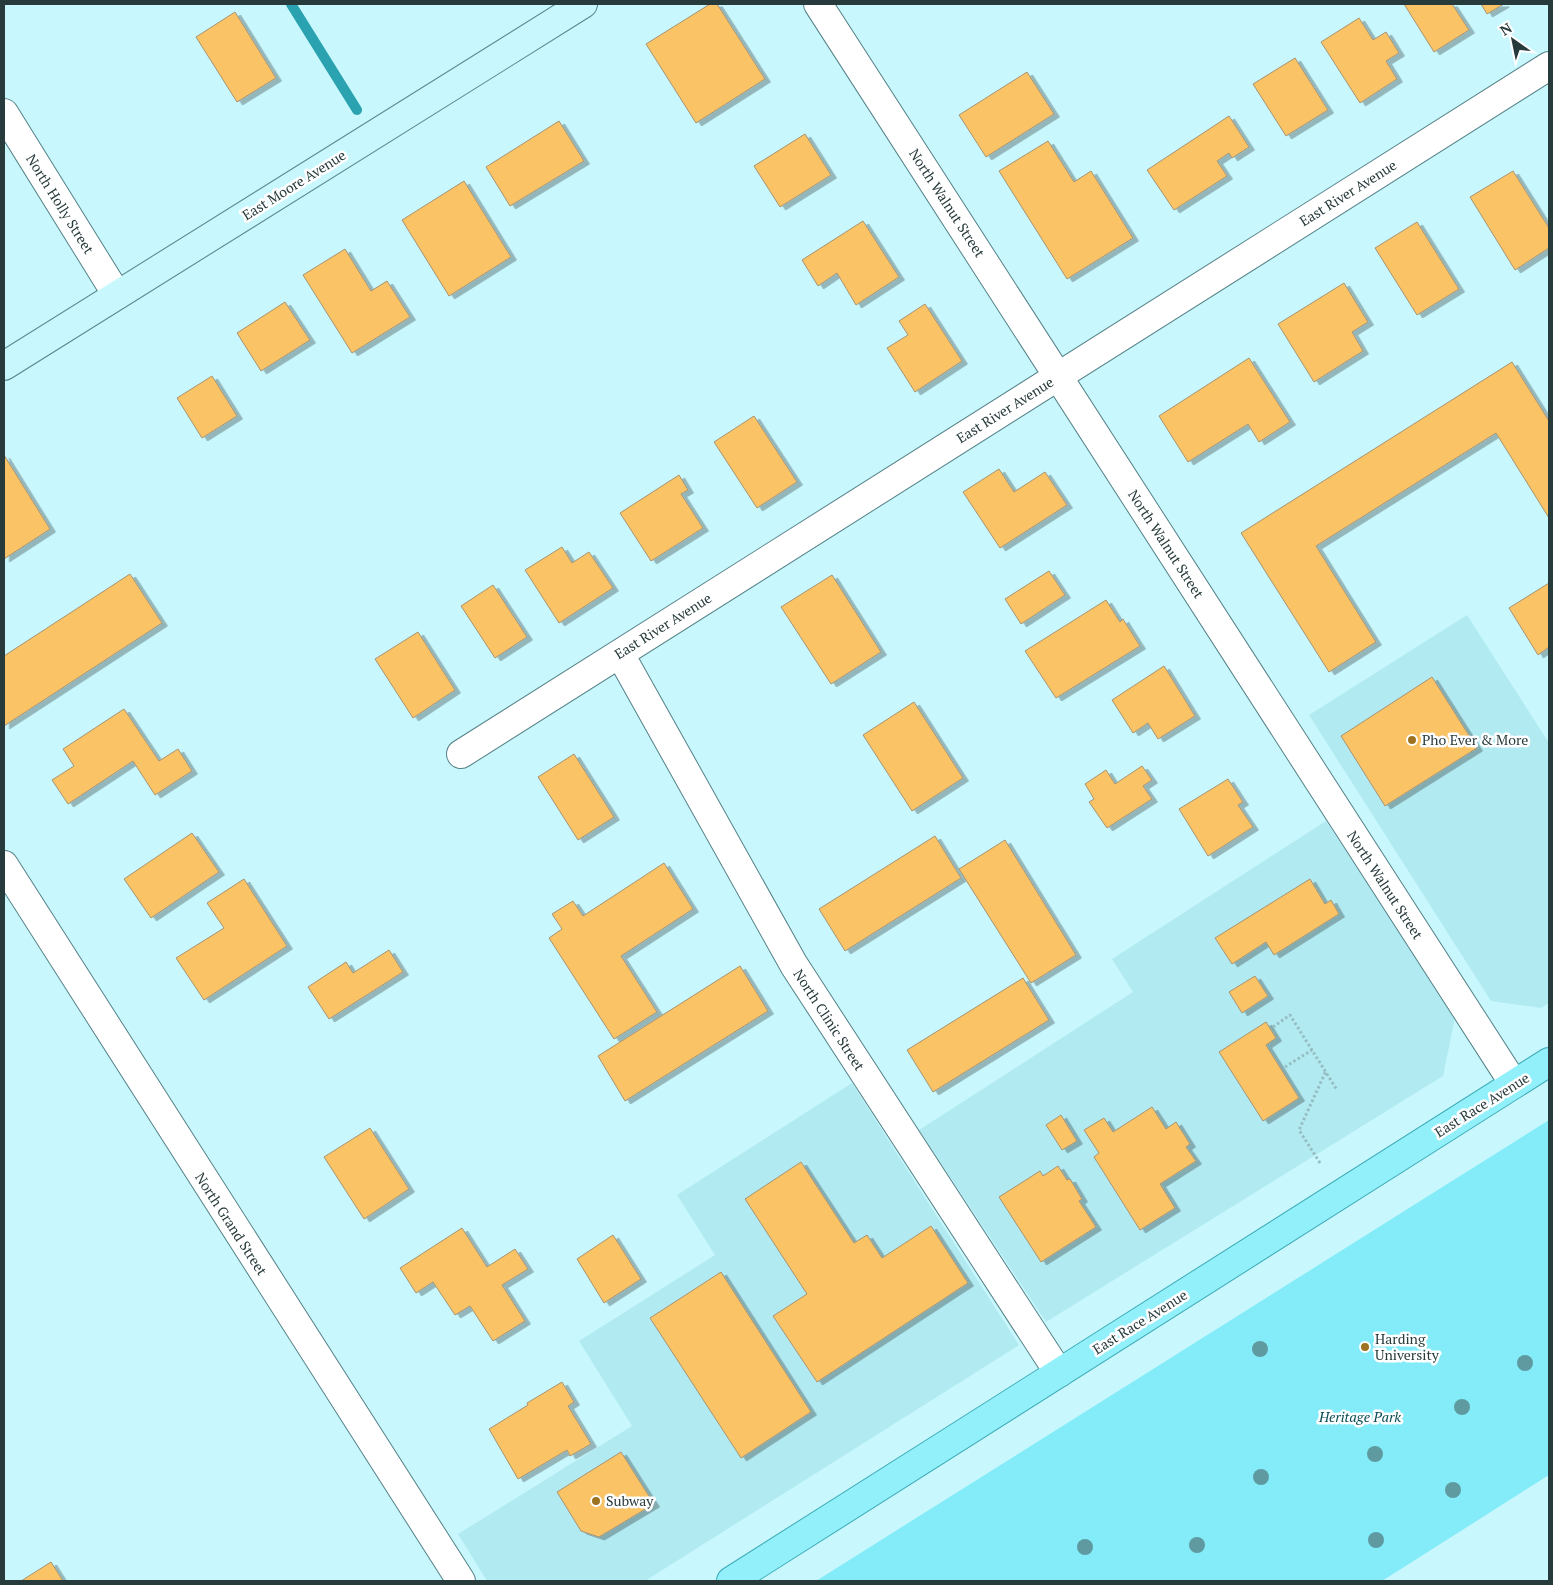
<svg xmlns="http://www.w3.org/2000/svg" width="1553" height="1585" font-family="'PT Serif',serif">
	<style>
		.built { fill: #b2eaf2 }
		.green { fill: #84ecf9 }
		.lines { fill: none; stroke-linecap: round; stroke-linejoin: round }
		.stream { stroke: #2ba2af; stroke-width: 10 }
		.building { fill: #f9c366; stroke: #a69374; filter: url(#shadow) }
		.street-casing { stroke: #558187; stroke-width: 30 }
		.secondary-casing { stroke: #558187; stroke-width: 30 }
		.primary-casing { stroke: #3daab6; stroke-width: 30 }
		.path { stroke: #96bdc2; stroke-width: 3; stroke-dasharray: 2.5 2.5; stroke-linecap: butt }
		.street { stroke: #fff; stroke-width: 28 }
		.secondary { stroke: #c8f8fd; stroke-width: 28 }
		.primary { stroke: #92f0fb; stroke-width: 28 }
		.tree { fill: #5f9aa0 }
		.poi-dot { fill: #9d7221; stroke: #fff; stroke-width: 2 }
		.labels { text-anchor: middle; stroke-width: 5; stroke-linejoin: round; paint-order: stroke }
		.street-label { font-size: 14px; fill: #273a3c; stroke: #fff }
		.poi-label { font-size: 14px; fill: #273a3c; stroke: #fff; text-anchor: start }
		.park-label { font-size: 14px; font-style: italic; fill: #094d54; stroke: #fff }
	</style>
	<defs>
		<filter id="shadow"><feDropShadow dx="5.5" dy="3" stdDeviation="0" flood-color="#0004"/></filter>
	</defs>
	<rect width="100%" height="100%" fill="#c8f8fe"/>
	<g class="built">
		<polygon points="1467,615 1549,743 1549,1003 1541,1008 1491,1001 1309,715"/>
		<polygon points="1326,821 1455,1018 1443,1076 1046,1322 919,1130 1133,992 1112,959"/>
		<polygon points="852,1083 1019,1345 645,1581 487,1581 458,1534 632,1426 579,1341 715,1255 677,1195"/>
	</g>
	<polygon class="green" points="1549,1120 1549,1475 1382,1581 816,1581"/>
	<g class="lines">
		<polyline class="stream" points="291,4 357,110"/>
	</g>
	<g class="building">
		<polygon points="710,4 717,4 765,79 696,123 646,44"/>
		<polygon points="1404,4 1452,4 1469,30 1434,52"/>
		<polygon points="1481,4 1504,4 1487,14"/>
		<polygon points="235,12 276,78 237,102 196,37"/>
		<polygon points="1359,18 1373,40 1386,32 1399,53 1386,61 1397,79 1360,103 1321,42"/>
		<polygon points="1295,58 1328,110 1286,136 1253,84"/>
		<polygon points="1027,72 1054,114 986,157 959,115"/>
		<polygon points="1229,116 1249,147 1232,158 1229,153 1217,161 1227,176 1174,210 1147,170"/>
		<polygon points="559,121 584,161 510,206 486,167"/>
		<polygon points="805,134 831,175 780,207 754,166"/>
		<polygon points="1048,141 1074,182 1091,171 1133,238 1067,279 999,171"/>
		<polygon points="1513,171 1549,228 1549,248 1515,270 1470,197"/>
		<polygon points="464,181 511,257 449,296 402,220"/>
		<polygon points="863,221 899,277 856,305 837,273 818,286 802,260"/>
		<polygon points="1417,222 1459,289 1417,315 1375,248"/>
		<polygon points="345,249 371,291 387,281 410,317 352,353 303,275"/>
		<polygon points="1344,283 1368,322 1352,332 1363,351 1314,382 1278,324"/>
		<polygon points="285,302 310,340 261,371 237,333"/>
		<polygon points="925,304 962,361 915,392 887,348 908,335 899,321"/>
		<polygon points="1249,358 1290,422 1259,442 1248,424 1188,462 1159,416"/>
		<polygon points="1512,362 1549,421 1549,518 1496,433 1316,546 1376,642 1329,672 1241,533"/>
		<polygon points="212,376 237,416 202,438 177,398"/>
		<polygon points="754,416 797,482 757,508 714,442"/>
		<polygon points="4,455 50,529 4,559"/>
		<polygon points="999,469 1014,492 1045,472 1067,505 1000,548 963,492"/>
		<polygon points="679,475 688,490 681,494 703,528 651,561 620,513"/>
		<polygon points="562,547 572,563 589,552 613,588 559,623 525,570"/>
		<polygon points="1049,571 1065,595 1021,624 1005,599"/>
		<polygon points="130,574 162,623 4,726 4,656"/>
		<polygon points="832,575 881,652 831,684 781,607"/>
		<polygon points="1549,583 1549,647 1538,655 1509,608"/>
		<polygon points="493,585 527,637 495,658 461,606"/>
		<polygon points="1106,600 1120,622 1123,619 1140,646 1056,698 1025,651"/>
		<polygon points="418,632 455,690 413,718 375,659"/>
		<polygon points="1164,666 1195,716 1158,739 1148,723 1133,733 1112,700"/>
		<polygon points="1432,677 1477,748 1385,806 1341,736"/>
		<polygon points="914,702 963,778 912,811 863,735"/>
		<polygon points="124,709 159,761 178,749 192,771 155,795 133,761 68,804 52,780 74,766 63,749"/>
		<polygon points="574,754 614,817 578,840 538,777"/>
		<polygon points="1142,766 1152,780 1143,786 1152,799 1107,828 1089,802 1094,799 1085,784 1106,770 1115,784"/>
		<polygon points="1228,779 1243,802 1238,805 1253,827 1208,856 1179,809"/>
		<polygon points="192,833 219,872 151,918 124,879"/>
		<polygon points="935,836 961,878 845,951 819,909"/>
		<polygon points="1005,840 1076,955 1031,983 959,869"/>
		<polygon points="664,863 693,909 621,956 657,1012 614,1039 549,938 562,929 552,914 573,901 583,916"/>
		<polygon points="244,879 287,946 204,1000 176,958 224,928 207,903"/>
		<polygon points="1310,879 1325,904 1331,900 1339,914 1274,955 1266,942 1232,964 1215,938"/>
		<polygon points="389,950 403,972 329,1019 308,987 346,962 353,973"/>
		<polygon points="740,966 768,1011 625,1101 598,1056"/>
		<polygon points="1255,976 1268,996 1242,1013 1229,992"/>
		<polygon points="1023,978 1049,1020 933,1092 907,1050"/>
		<polygon points="1266,1022 1276,1038 1266,1045 1299,1098 1263,1121 1219,1052"/>
		<polygon points="1152,1107 1166,1129 1176,1122 1190,1144 1186,1147 1196,1161 1160,1184 1175,1208 1140,1230 1094,1157 1099,1153 1084,1130 1104,1118 1113,1132"/>
		<polygon points="1061,1115 1077,1141 1062,1150 1046,1125"/>
		<polygon points="370,1128 409,1189 364,1219 324,1157"/>
		<polygon points="801,1162 854,1243 867,1235 882,1258 931,1226 968,1283 817,1382 773,1316 807,1294 745,1199"/>
		<polygon points="1058,1166 1067,1180 1070,1179 1082,1199 1079,1201 1096,1227 1041,1262 999,1197 1040,1171 1043,1176"/>
		<polygon points="462,1228 487,1267 515,1249 528,1269 502,1285 525,1321 493,1341 470,1306 455,1315 433,1282 416,1293 400,1268"/>
		<polygon points="613,1235 641,1279 604,1303 577,1259"/>
		<polygon points="721,1272 811,1412 741,1458 650,1318"/>
		<polygon points="562,1382 574,1402 568,1406 591,1444 570,1456 567,1450 518,1479 489,1429 528,1405 527,1403"/>
		<polygon points="621,1452 654,1504 599,1537 581,1531 557,1492"/>
		<polygon points="51,1562 63,1581 21,1581"/>
	</g>
	<g class="lines">
		<g class="street-casing">
			<g id="street">
				<polyline points="818,4 1514,1084"/>
				<polyline points="4,113 117,295"/>
				<polyline points="620,654 794,965 1059,1373"/>
				<polyline points="461,754 1549,66"/>
				<polyline points="4,865 461,1581"/>
			</g>
		</g>
		<g class="secondary-casing">
			<polyline id="secondary" points="4,366 583,4"/>
		</g>
		<g class="primary-casing">
			<polyline id="primary" points="731,1581 1549,1062"/>
		</g>
		<g class="path">
			<polyline points="1273,1027 1290,1015 1337,1090"/>
			<polyline points="1285,1067 1312,1050"/>
			<polyline points="1320,1163 1299,1130 1326,1071"/>
		</g>
		<use href="#street" class="street"/>
		<use href="#secondary" class="secondary"/>
		<use href="#primary" class="primary"/>
	</g>
	<g class="tree">
		<circle cx="1260" cy="1349" r="8"/>
		<circle cx="1525" cy="1363" r="8"/>
		<circle cx="1462" cy="1407" r="8"/>
		<circle cx="1375" cy="1454" r="8"/>
		<circle cx="1261" cy="1477" r="8"/>
		<circle cx="1453" cy="1490" r="8"/>
		<circle cx="1376" cy="1540" r="8"/>
		<circle cx="1197" cy="1545" r="8"/>
		<circle cx="1085" cy="1547" r="8"/>
	</g>
	<g class="poi-dot">
		<circle cx="1412" cy="740" r="5"/>
		<circle cx="1365" cy="1347" r="5"/>
		<circle cx="596" cy="1501" r="5"/>
	</g>
	<g class="labels">
		<g class="street-label">
			<text transform="translate(294 185) rotate(-32)" y="5">East Moore Avenue</text>
			<text transform="translate(1348 193) rotate(-32)" y="5">East River Avenue</text>
			<text transform="translate(947 203) rotate(57)" y="5">North Walnut Street</text>
			<text transform="translate(60 204) rotate(58)" y="5">North Holly Street</text>
			<text transform="translate(1005 410) rotate(-32)" y="5">East River Avenue</text>
			<text transform="translate(1166 544) rotate(57)" y="5">North Walnut Street</text>
			<text transform="translate(663 626) rotate(-32)" y="5">East River Avenue</text>
			<text transform="translate(1385 885) rotate(57)" y="5">North Walnut Street</text>
			<text transform="translate(829 1020) rotate(57)" y="5">North Clinic Street</text>
			<text transform="translate(1482 1105) rotate(-32)" y="5">East Race Avenue</text>
			<text transform="translate(231 1224) rotate(57)" y="5">North Grand Street</text>
			<text transform="translate(1140 1322) rotate(-32)" y="5">East Race Avenue</text>
		</g>
		<g class="poi-label">
			<text x="1422" y="745">Pho Ever &amp; More</text>
			<text x="1375" y="1344">Harding<tspan x="1375" dy="16">University</tspan></text>
			<text x="606" y="1506">Subway</text>
		</g>
		<g class="park-label">
			<text x="1360" y="1422">Heritage Park</text>
		</g>
	</g>
	<rect width="1553" height="1585" fill="none" stroke="#273a3c" stroke-width="10"/>
	<g transform="translate(1513 40) rotate(327)" stroke="#ffffff" stroke-width="4" paint-order="stroke">
	<path d="M0-4L9 19L0 12L-9 19Z" fill="#273a3c"/>
	<text y="-8" font-size="14" font-weight="bold" text-anchor="middle" fill="#273a3c">N</text>
	</g>
</svg>
